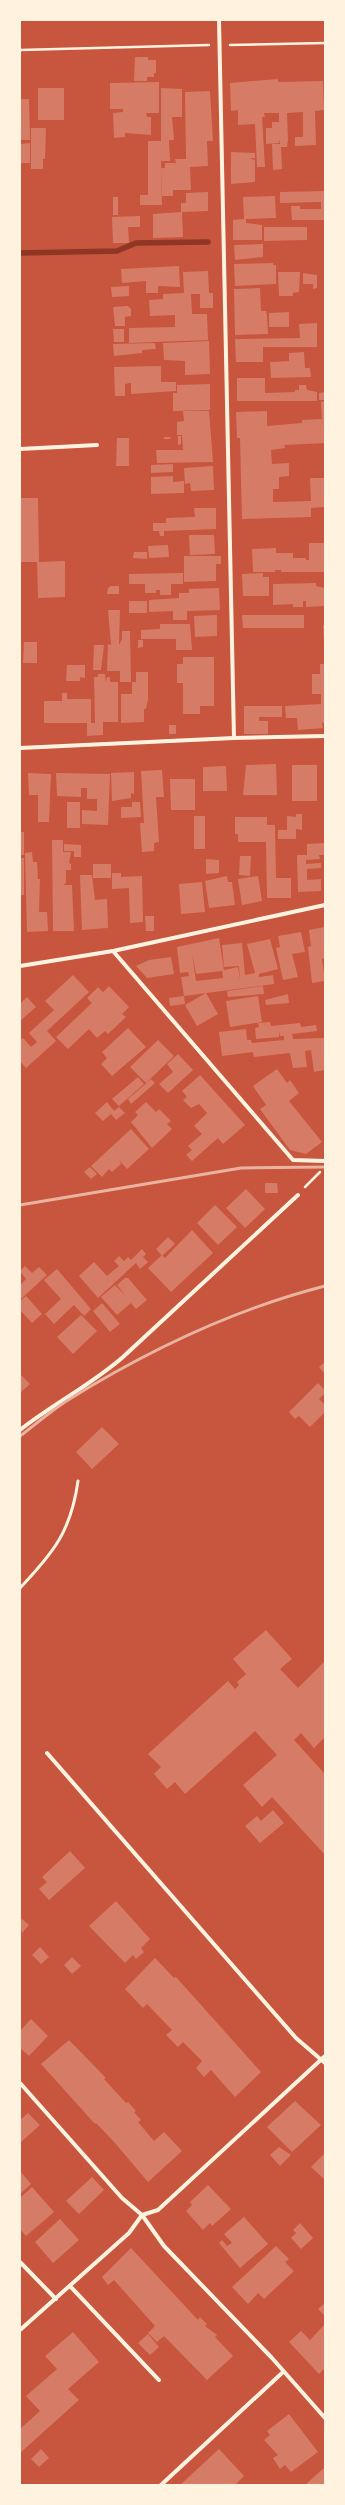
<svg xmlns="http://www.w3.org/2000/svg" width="345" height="2505" font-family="Barlow,sans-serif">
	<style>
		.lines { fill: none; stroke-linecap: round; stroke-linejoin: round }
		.stream { stroke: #8f3625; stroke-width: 5.5 }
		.building { fill: #d67c66; fill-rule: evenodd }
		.path { stroke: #fff3e0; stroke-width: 2.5 }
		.service { stroke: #fff3e0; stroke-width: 3 }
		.minor { stroke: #fff3e0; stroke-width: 4 }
		.rail { stroke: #e9b49f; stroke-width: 3 }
	</style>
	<rect width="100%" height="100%" fill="#c8553d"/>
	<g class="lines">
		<polyline class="stream" points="20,253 117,251 136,243 208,242"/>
	</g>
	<g class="building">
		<polygon points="135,57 148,57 148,60 156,60 156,73 154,73 154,77 147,77 147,81 134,81"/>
		<polygon points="278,79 278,82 323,81 324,110 315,111 316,145 295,146 295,137 303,137 303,112 287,113 288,140 287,147 281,147 282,169 273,170 272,144 280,144 280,140 279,143 266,144 266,128 272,128 272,122 279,122 279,113 264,113 265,117 262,117 265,167 257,167 255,124 238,125 238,110 231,111 230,83"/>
		<polygon points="159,82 159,113 146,113 147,117 151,117 151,135 125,133 125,137 114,138 113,113 123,112 123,109 110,109 110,83"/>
		<rect x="38" y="88" width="26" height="32"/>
		<polygon points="161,88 182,89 182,117 172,117 174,140 169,140 170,161 161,161 162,205 140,205 140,195 148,195 148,141 161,141"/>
		<polygon points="210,91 213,141 207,141 208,166 190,167 191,190 173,190 173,196 162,196 161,168 165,168 165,163 176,163 175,159 186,159 185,92"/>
		<polygon points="20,99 29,99 30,140 20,140"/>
		<polygon points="31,128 46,128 45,159 43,159 43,169 31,169"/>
		<polygon points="30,143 30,163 20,163 20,144"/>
		<polygon points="231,152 255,153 255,158 249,158 255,160 255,182 231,184"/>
		<polygon points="325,191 325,220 292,220 291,206 300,206 300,209 321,209 321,202 280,203 280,192"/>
		<polygon points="208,192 208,211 181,212 181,203 186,203 186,193"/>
		<polygon points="275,196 276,218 246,219 246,223 262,225 262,240 233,240 233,220 244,219 243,197"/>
		<rect x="113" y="197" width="5" height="18"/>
		<polygon points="182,212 183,237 153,238 153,214"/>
		<polygon points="140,216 140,227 128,227 129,243 113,243 112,217"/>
		<polygon points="264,227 307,227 307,240 264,241"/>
		<polygon points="263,244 263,257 235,260 234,245"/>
		<polygon points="273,263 273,265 276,265 276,284 235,286 234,264"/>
		<polygon points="179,266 180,287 158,286 158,293 146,293 146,281 122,283 121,269"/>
		<polygon points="208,271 209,293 213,293 213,308 200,308 200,294 191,294 192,314 207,314 208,340 129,343 129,328 175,327 175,315 150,316 149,300 163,299 163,294 184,293 183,272"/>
		<polygon points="278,272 300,272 299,292 293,293 293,296 279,296"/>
		<polygon points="303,273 317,275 317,288 313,289 313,284 303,284"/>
		<polygon points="129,286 129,296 112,297 111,287"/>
		<polygon points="260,288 261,311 266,311 267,316 268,334 235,335 234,289"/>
		<polygon points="128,306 131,309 131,316 125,317 125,326 115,326 113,307"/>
		<polygon points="289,312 289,327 269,327 269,313"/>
		<polygon points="317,323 317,347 263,347 263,362 236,362 235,339 300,338 299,324"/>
		<polygon points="113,329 124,329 124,342 114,342"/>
		<polygon points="209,341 210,374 185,375 185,361 164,360 163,343"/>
		<polygon points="155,343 156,349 142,350 142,353 114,356 113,344"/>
		<polygon points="304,352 305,368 310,368 311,377 271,378 270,362 289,361 289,353"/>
		<polygon points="161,366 161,382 176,382 176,391 131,394 131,383 125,384 125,396 115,396 114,367"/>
		<polygon points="237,378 265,378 265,393 295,392 295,390 299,390 299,385 306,385 307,390 317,392 317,401 237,401"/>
		<polygon points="210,384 210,410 173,411 173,393 177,393 177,385"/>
		<polygon points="325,392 325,400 319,400 319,393"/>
		<polygon points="325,401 325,443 284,445 285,448 271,450 272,464 289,463 289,476 279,477 279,489 273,489 273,502 311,501 310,478 325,478 325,507 311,508 311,517 242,519 240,438 237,438 236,412 267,411 267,426 302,423 302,420 322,419 321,402"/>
		<polygon points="183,411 209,411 213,462 157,463 156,450 183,450 182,435 177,435 177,422 184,421"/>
		<polygon points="178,436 181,436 181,444 178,445"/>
		<polygon points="164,437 171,437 170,439 164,439"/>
		<polygon points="117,438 129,438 129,466 116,466"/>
		<polygon points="173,464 173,472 151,473 151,465"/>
		<polygon points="213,466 214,490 191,491 190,483 185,484 184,468"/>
		<polygon points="173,476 173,482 184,481 184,493 151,494 151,477"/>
		<polygon points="20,498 38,498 39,562 65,561 65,597 38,598 37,562 20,562"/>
		<polygon points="194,508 216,508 216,529 164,531 164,536 160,536 159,531 153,531 153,523 166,523 166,518 195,517"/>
		<polygon points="189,535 214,535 215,554 190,555"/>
		<polygon points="309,543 325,543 324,572 281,572 281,570 275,570 275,572 253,572 252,549 276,548 276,553 293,553 293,558 306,558 306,560 309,560"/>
		<polygon points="168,545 169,557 149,558 148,546"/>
		<polygon points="134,552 147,552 147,559 133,558"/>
		<polygon points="184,556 221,556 221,564 216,564 216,581 184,582"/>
		<polygon points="183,573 183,584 171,584 171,595 160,595 160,590 156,590 156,593 145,593 145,584 129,584 129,574"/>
		<polygon points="263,573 263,577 269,577 269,596 243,596 242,574"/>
		<polygon points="316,583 316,586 325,588 325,606 306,607 306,601 303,601 303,607 293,607 293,604 273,605 273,584"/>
		<polygon points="111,586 119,586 119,594 107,594 108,588"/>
		<polygon points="219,588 220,610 187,611 187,620 173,620 173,611 149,612 149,600 179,598 179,593 189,593 189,589"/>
		<rect x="129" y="601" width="18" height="12"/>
		<polygon points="108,610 120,610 119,645 122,639 122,631 130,631 131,682 120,682 120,671 107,671 108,644 111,645"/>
		<polygon points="217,615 217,636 195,637 194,616"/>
		<polygon points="242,615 304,615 304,628 243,628"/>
		<polygon points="160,624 190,624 192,650 176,650 176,639 141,639 141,630 160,629"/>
		<polygon points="323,625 325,625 325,645 324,645"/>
		<polygon points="138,640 143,640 143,647 138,648"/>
		<polygon points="24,642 37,642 37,663 23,663"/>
		<polygon points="94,645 104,645 101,670 93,670"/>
		<polygon points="183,657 214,657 214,706 200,706 200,714 183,714 183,683 177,683 177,664 183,664"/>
		<polygon points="320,664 325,664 325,722 322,723 323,728 298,730 297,718 286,718 285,706 321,704 321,694 312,694 312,674 320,674"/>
		<polygon points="67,665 85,665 85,678 80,677 80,681 66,681"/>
		<polygon points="136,672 148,672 148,699 146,709 144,709 144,722 121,723 121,694 132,694 132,682 136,682"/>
		<polygon points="98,674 105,674 106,682 107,677 110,677 110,682 118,682 118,722 103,722 103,735 87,736 87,723 44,723 44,701 62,701 62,693 67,693 67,699 91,699 91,723 95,723 94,677 98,677"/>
		<polygon points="244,706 282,706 282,717 259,717 259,721 268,721 268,734 244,734"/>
		<rect x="169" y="725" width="7" height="9"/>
		<polygon points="276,764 277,795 243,795 246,765"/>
		<rect x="292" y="765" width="25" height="36"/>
		<polygon points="226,766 227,791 203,791 203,767"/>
		<polygon points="162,770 164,797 156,797 159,842 154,843 154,851 142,852 140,823 144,823 141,771"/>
		<polygon points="134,772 134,794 131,793 131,798 112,801 111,773"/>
		<polygon points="28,773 51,774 49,822 38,822 38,795 29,795"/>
		<polygon points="56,773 110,774 108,825 82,824 82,810 97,811 97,799 87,799 87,788 81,788 81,797 57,796"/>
		<polygon points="170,779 195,779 195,810 171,810"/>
		<rect x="67" y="802" width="13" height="26"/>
		<polygon points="132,802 140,802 141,817 121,818 121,807 132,807"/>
		<polygon points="296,814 302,814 302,830 296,829 296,839 278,839 278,830 287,830 287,816 296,817"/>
		<rect x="194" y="816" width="11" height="33"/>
		<polygon points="235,817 267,817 267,825 275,825 276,878 291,878 291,898 267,898 266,842 238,842 238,834 235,834"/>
		<rect x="20" y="832" width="4" height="23"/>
		<polygon points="52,840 63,840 63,852 71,852 69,863 71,864 71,870 66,870 66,883 63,885 72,885 74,931 53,931"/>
		<polygon points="325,843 325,855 319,855 320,859 306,860 306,864 321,863 321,868 307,869 307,880 321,879 321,891 298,892 297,855 307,855 307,844"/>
		<polygon points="64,844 81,845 81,857 74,857 74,851 64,851"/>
		<polygon points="32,852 33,862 37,862 38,879 40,879 39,912 47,912 48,931 27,932 25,853"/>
		<polygon points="240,856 251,856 250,876 239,875"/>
		<rect x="20" y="858" width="4" height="37"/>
		<polygon points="206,859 219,860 219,873 206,874"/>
		<rect x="93" y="864" width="18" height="14"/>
		<polygon points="112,873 121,873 121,877 142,876 143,922 130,923 129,888 112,889"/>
		<polygon points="80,875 92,875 95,900 107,899 108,928 82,930"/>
		<polygon points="227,876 228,882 232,882 235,905 209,908 205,881"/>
		<polygon points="258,876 262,901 242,905 238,879"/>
		<polygon points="202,882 205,912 181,914 179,884"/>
		<polygon points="145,916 154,916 154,931 146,931"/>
		<polygon points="325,927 325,958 322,959 325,981 312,983 308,947 311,946 309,930"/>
		<polygon points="301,932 305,952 292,954 298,977 283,980 276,948 280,947 278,936"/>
		<path d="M219,938L224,970L238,967L240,980L239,966L224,967L222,945L242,943L245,975L255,973L247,944L270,939L278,969L259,974V977L273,975L274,984L184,996L181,977L189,976L188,972L180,973L177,947ZM192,953L196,974L222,971L223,978L196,981Z"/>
		<polygon points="171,957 174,974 147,978 136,966 149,960"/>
		<polygon points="73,975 89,992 47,1031 56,1041 26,1068 20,1061 20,1040 23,1038 31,1047 37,1042 29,1033 54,1010 45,1001"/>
		<polygon points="109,986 129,1007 122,1014 126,1017 108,1034 105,1031 97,1038 89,1029 68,1049 56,1037 92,1003 87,998 98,987 103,992"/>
		<polygon points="263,986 264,994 228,997 227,991"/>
		<polygon points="206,993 218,1014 197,1026 185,1005"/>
		<polygon points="288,994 289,1003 266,1005 265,1000"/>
		<polygon points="184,996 185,1004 170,1006 169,998"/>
		<polygon points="258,996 262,1022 230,1027 226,1001"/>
		<polygon points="27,997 36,1007 20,1021 20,1004"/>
		<polygon points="270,1022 271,1026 300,1023 301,1027 316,1025 317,1031 292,1034 293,1039 325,1038 325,1070 314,1072 311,1050 305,1051 307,1067 293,1068 290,1053 254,1057 253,1052 222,1056 219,1032 246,1029 247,1040 251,1040 252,1043 284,1040 284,1036 280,1036 279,1031 279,1037 256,1039 255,1028 259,1027 258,1023"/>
		<polygon points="128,1028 146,1047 112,1076 101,1064 107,1058 102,1052"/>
		<polygon points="158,1040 174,1056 146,1083 130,1067"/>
		<polygon points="178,1054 193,1070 168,1093 159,1084 173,1072 167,1064"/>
		<polygon points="277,1069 287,1083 290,1080 299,1093 289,1101 322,1142 306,1154 290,1150 260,1109 266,1105 253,1086"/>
		<polygon points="200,1075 245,1125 223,1144 218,1138 192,1161 186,1155 192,1150 188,1146 202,1134 194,1126 207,1113 199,1104 191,1108 183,1100 187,1097 182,1091"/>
		<polygon points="138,1077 144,1084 119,1106 112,1099"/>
		<polygon points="151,1079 155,1083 131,1104 128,1099"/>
		<polygon points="107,1102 114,1111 119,1107 125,1113 116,1120 111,1114 103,1121 95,1113"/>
		<polygon points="146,1102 156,1112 159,1109 171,1121 167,1124 172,1129 152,1148 131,1122 138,1115 135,1112"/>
		<polygon points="131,1129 149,1149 127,1169 119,1160 121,1164 112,1172 109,1169 102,1177 91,1166"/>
		<polygon points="90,1167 97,1174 91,1179 84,1172"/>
		<polygon points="265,1183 277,1183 278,1193 265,1193"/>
		<polygon points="246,1189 265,1209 245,1228 226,1208"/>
		<polygon points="215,1205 237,1227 218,1245 197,1223"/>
		<polygon points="192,1230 213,1253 171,1292 148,1268 162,1255 165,1258"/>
		<polygon points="168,1237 175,1244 162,1256 156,1249"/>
		<polygon points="142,1249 146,1254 143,1257 148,1262 140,1269 136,1263 98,1298 79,1276 94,1262 107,1276 119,1266 114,1261 119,1256 124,1261 128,1257 131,1260"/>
		<polygon points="25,1266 32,1273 39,1267 47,1275 20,1300 20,1285 26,1279 20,1271"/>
		<polygon points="57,1269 91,1309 84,1316 74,1305 54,1324 45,1314 61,1299 44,1280"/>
		<polygon points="125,1278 128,1278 147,1300 136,1309 131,1303 117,1315 101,1297 115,1285 126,1296 117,1285"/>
		<polygon points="26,1296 42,1314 32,1323 20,1310 20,1301"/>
		<polygon points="102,1303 120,1324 110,1332 93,1311"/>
		<polygon points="81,1315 97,1331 73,1354 57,1337"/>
		<polygon points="325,1362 325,1374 319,1367"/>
		<polygon points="20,1374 30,1384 20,1393"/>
		<polygon points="318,1383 325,1390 325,1393 319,1399 325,1405 325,1412 310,1427 299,1416 295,1419 289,1412"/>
		<polygon points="102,1427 119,1444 92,1469 76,1452"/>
		<polygon points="266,1630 292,1659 280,1669 298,1688 325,1661 325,1737 314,1748 301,1733 294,1740 325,1774 325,1855 272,1797 262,1807 243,1785 277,1755 255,1731 185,1794 175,1782 167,1789 154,1774 161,1767 148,1754 228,1681 235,1689 239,1685 237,1682 246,1674 233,1659"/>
		<polygon points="273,1810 284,1823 260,1843 245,1826 257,1816 261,1821"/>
		<polygon points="70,1851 85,1868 49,1900 39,1889 47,1882 42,1877"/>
		<polygon points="116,1901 150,1939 141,1948 144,1952 136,1959 133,1955 125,1963 89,1926"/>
		<polygon points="22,1919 29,1925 22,1933 20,1921"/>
		<polygon points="40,1947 49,1957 41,1964 32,1955"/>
		<polygon points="72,1957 81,1966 72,1974 64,1965"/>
		<polygon points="155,1958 174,1978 176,1977 261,2072 235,2097 211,2070 204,2077 196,2068 202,2061 183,2042 178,2047 166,2035 172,2030 147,2004 143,2008 125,1989"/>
		<polygon points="31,2019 48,2036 29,2056 20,2048 20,2031"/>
		<polygon points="69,2040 106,2078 104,2079 126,2103 128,2102 136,2111 134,2112 141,2120 138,2122 154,2141 164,2132 182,2151 148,2182 115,2143 96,2123 95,2124 41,2064"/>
		<polygon points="295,2101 321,2125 292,2152 267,2127"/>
		<polygon points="28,2113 40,2125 20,2143 20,2120"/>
		<polygon points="279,2147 291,2155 280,2166 270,2155"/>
		<polygon points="325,2153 325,2180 311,2167"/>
		<polygon points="20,2171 31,2184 20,2194"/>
		<polygon points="92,2177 104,2190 79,2214 66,2201"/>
		<polygon points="208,2185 231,2209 212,2226 210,2223 203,2230 186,2211 192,2205 190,2202"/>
		<polygon points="32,2187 54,2212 26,2236 20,2229 20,2198"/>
		<polygon points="244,2217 268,2244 240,2268 219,2243 222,2240 227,2246 232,2243 224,2234"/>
		<polygon points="60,2219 79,2240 53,2263 35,2242"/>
		<polygon points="300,2223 313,2238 301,2249 291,2238 296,2233 293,2230"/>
		<polygon points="276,2246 289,2259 285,2262 294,2271 264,2299 258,2293 248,2304 232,2287"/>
		<polygon points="131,2248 198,2320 200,2317 207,2324 205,2326 217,2335 215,2337 233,2356 207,2380 164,2336 157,2342 148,2333 155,2326 114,2280 108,2285 102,2277"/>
		<polygon points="325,2303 325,2316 318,2309"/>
		<polygon points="325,2324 325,2368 319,2374 289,2342 301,2331 310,2340"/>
		<polygon points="73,2332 99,2362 68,2389 79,2400 20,2453 20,2429 40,2411 26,2396 57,2369 45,2356"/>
		<polygon points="148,2334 159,2347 150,2355 138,2343"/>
		<polygon points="289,2414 318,2452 291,2472 285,2465 280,2469 273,2458 278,2455 264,2440 270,2435 267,2431"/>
		<polygon points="41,2449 49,2458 39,2467 31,2459"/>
		<polygon points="219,2449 244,2476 235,2485 180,2485"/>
		<polygon points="325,2467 325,2485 305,2485"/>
	</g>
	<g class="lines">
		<g class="path">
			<polyline points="230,45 325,43"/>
			<polyline points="20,50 209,45"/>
			<polyline points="305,1187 320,1172"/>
		</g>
		<path class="service" d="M20,1588C54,1552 71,1531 78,1481"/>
		<g class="minor">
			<polyline points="219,20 234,738"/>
			<polyline points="20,449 97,445"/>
			<polyline points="20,748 234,738 325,736"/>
			<polyline points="113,951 293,1160 325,1161"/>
			<polyline points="20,966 113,951 325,905"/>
			<path d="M20,1430C53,1404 91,1385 123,1357L298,1195"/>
			<polyline points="47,1753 296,2038 325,2063"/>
			<polyline points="20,2083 122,2198 142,2215 164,2246 272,2358 325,2418"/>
			<polyline points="20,2262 56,2299"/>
			<polyline points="70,2286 159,2380"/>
			<polyline points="20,2330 129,2233 142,2215 158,2210 325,2056"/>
			<polyline points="161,2485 282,2373"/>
		</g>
		<g class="rail">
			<polyline points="20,1205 241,1168 325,1167"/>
			<path d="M20,1436C36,1424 52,1410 68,1400C147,1351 235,1309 325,1286"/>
		</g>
	</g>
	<rect width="345" height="2505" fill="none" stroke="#fff3e0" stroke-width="42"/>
</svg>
